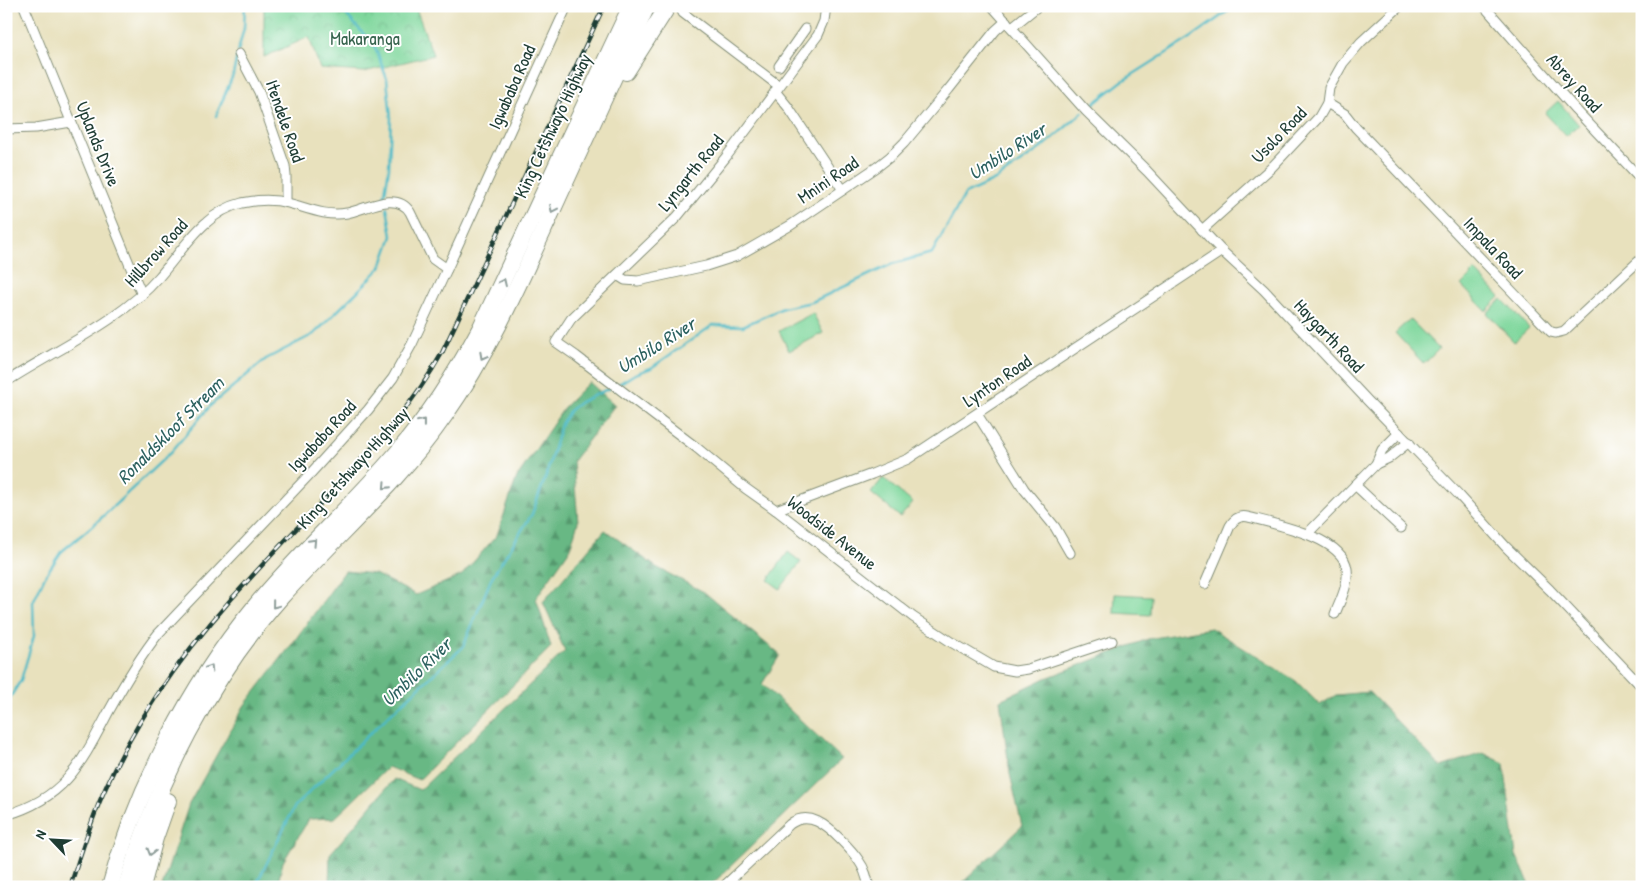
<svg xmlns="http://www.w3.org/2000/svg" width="1648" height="893" font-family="'Patrick Hand',sans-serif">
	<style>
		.grass { fill: #7fd79c; stroke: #4f8a68 }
		.forest { fill: url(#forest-firs); stroke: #437a5c }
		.park { fill: url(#park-crowns); stroke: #4f8a68 }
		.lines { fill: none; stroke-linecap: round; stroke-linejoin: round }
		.stream { stroke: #4dbac6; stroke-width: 2.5 }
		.minor-casing { stroke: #848f78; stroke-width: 11 }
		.motorway-casing { stroke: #848f78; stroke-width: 18 }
		.minor { stroke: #fff; stroke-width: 9 }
		.motorway { stroke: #fff; stroke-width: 16 }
		.rail-casing { stroke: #1f3d34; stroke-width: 4.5 }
		.rail { stroke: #fff; stroke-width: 2.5; stroke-dasharray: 8; stroke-linecap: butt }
		.oneway { stroke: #8f9e9a }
		.labels { text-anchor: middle; stroke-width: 4; stroke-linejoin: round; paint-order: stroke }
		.park-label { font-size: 18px; fill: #37644e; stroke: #fff }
		.street-label { font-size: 18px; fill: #1f3d34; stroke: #fff }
		.water-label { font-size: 19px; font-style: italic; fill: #2d6260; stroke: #fff }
	</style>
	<defs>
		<pattern id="forest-firs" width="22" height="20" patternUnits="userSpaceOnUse" patternTransform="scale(1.25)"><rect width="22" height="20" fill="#67b884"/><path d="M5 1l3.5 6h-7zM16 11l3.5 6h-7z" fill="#54976d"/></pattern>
		<pattern id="park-crowns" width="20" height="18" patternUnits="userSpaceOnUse" patternTransform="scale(1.25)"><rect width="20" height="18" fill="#7fd79c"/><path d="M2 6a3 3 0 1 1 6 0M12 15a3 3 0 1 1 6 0" fill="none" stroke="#6db987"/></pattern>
	</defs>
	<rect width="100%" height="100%" fill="#fff"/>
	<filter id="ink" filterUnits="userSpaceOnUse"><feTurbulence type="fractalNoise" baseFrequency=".02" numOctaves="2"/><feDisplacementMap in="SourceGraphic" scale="10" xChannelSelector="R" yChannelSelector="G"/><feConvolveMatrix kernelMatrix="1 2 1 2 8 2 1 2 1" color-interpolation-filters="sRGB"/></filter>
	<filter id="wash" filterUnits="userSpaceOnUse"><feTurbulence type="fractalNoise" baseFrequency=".0096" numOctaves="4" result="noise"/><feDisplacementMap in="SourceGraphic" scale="20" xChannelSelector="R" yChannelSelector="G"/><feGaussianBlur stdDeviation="1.12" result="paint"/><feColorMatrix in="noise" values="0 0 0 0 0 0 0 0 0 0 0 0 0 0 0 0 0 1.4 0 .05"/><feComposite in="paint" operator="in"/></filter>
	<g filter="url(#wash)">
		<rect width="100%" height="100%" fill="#e8e1bd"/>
		<g class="grass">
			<polygon points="1558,101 1579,125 1566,136 1545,113"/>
			<polygon points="1475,271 1500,297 1486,311 1461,285"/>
			<polygon points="1502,299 1529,328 1514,342 1487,313"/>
			<polygon points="813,313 823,333 789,351 779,331"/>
			<polygon points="1410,319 1439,349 1424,364 1395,333"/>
			<polygon points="883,478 913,503 900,517 871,493"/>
			<polygon points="788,552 801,562 780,589 768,580"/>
			<polygon points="1115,594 1151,596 1150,615 1114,613"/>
		</g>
		<g class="forest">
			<polygon points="589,382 615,405 573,461 578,522 570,549 536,598 551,647 419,780 388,767 335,818 309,819 283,862 277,887 162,887 189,804 244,706 292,644 345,571 375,574 416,595 462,575 497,535 517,477 566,405"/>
			<polygon points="605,530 656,567 704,592 780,655 762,684 842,759 709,887 329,887 330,854 394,779 420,790 565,651 543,602"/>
			<polygon points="1211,628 1296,681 1320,705 1336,695 1369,692 1441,767 1483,753 1504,763 1516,855 1531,887 958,887 1022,826 1010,774 1000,700 1046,678 1148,639"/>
		</g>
		<polygon class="park" points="264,6 419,6 417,11 433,55 364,72 320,69 309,37 264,57"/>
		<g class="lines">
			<g class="stream">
				<polyline points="345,6 344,12 375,47 387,79 391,118 389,168 384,199"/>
				<polyline points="238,51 244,28 245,6"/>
				<polyline points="1087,109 1121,82 1192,37 1235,6"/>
				<polyline points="216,116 233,75 237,56"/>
				<polyline points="617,385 635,374 651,368 713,325 743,326 783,308 812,302 892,264 932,253 965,194 995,180 1044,146 1083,112"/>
				<polyline points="6,704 21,680 34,636 33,602 45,576 61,552 98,521 171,452 211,405 266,359 314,334 361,288 381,267 392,236 387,208"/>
				<polyline points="255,887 295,806 389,715 463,647 492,577 532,514 546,476 561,424 570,410 580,402 612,387"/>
			</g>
		</g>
	</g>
	<g filter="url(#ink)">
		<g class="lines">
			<g class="minor-casing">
				<g id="minor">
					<polyline points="24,6 142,295"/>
					<polyline points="680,6 683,13 779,86"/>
					<polyline points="826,6 824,21 818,35 726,157 677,217 571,319 556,342 576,356 697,448 745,488 776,510 913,617 951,642 994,667 1015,671 1028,669 1112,641"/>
					<polyline points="992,6 1086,111 1147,171 1222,251 1264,290 1368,401 1459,495 1506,547 1550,590 1642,687"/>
					<polyline points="1484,6 1575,109 1642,180"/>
					<polyline points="1012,27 1038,6"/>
					<polyline points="239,54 259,92 285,166 286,176 286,202"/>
					<polyline points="779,66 805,29"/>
					<polyline points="775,91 788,107 843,190"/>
					<polyline points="1327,103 1345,114 1356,128 1551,332 1556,333 1564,331 1642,258"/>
					<polyline points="6,129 36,128 71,122"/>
					<polyline points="1202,230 1271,168 1319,117 1327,103 1329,88 1343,63 1361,42 1400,6"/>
					<polyline points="617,275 625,280 638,281 706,266 737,256 791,225 877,167 891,156 904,143 949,89 995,31 1006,21"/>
					<path d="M6,382C55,350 121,321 159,277C183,250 204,212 242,203C257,200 273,199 288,203C307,208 326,217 347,213C365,210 396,190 410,212L433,259L447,269"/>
					<polyline points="977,414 1024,489 1055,527 1070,553"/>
					<polyline points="1376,464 1389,458 1409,442"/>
					<polyline points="1355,485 1401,528"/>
					<polyline points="776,510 872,474 908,459 1222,251"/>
					<polyline points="1308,533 1376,464 1382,450 1399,433"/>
					<path d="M1205,584L1230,526C1234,519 1240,515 1248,517C1274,524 1343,537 1347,569C1349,584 1340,601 1335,614"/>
					<path d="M6,815C66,798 82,762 109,711C124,684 139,658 158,634L310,474L368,410L393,378L412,344L447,269L567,6"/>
					<path d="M723,887L790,824C809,810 827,826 841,840C847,846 854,853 859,861C865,869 867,878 869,887"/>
				</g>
			</g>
			<g class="motorway-casing">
				<g id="motorway">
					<polyline points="626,72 668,6"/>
					<path d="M110,887C136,791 190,685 253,609C298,554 351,507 397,453C430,415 457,372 481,327L631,6"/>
					<path d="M126,887C157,782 209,678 282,596C336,536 399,482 445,415C488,354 518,286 549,218C581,147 614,77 647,6"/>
					<polyline points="142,887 155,838 168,801"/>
				</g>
			</g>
			<use href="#minor" class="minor"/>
			<use href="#motorway" class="motorway"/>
			<g class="rail-casing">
				<path id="rail" d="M70,887C81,853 91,819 106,787C142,707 194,638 254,574C283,542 313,512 342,480C381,439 414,403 442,353L604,6"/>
			</g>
			<use href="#rail" class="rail"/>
		</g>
		<defs><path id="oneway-chevron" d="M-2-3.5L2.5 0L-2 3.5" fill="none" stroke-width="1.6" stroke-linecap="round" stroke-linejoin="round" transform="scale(1.25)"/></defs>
		<g class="oneway">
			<use href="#oneway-chevron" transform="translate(553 209) rotate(115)"/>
			<use href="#oneway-chevron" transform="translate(503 282) rotate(-65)"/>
			<use href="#oneway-chevron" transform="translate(483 356) rotate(118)"/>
			<use href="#oneway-chevron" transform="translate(422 422) rotate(-52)"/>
			<use href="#oneway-chevron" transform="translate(386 486) rotate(133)"/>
			<use href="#oneway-chevron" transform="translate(313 542) rotate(-47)"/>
			<use href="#oneway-chevron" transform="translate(275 605) rotate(129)"/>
			<use href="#oneway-chevron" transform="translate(210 668) rotate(-57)"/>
			<use href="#oneway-chevron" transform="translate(151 852) rotate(106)"/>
		</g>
	</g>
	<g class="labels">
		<g class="park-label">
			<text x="365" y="45">Makaranga</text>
		</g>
		<g class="street-label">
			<text transform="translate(1574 83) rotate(48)" y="6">Abrey Road</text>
			<text transform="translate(512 87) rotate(-66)" y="6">Igwababa Road</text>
			<text transform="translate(285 121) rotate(71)" y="6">Itendele Road</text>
			<text transform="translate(553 126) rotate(-65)" y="6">King Cetshwayo Highway</text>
			<text transform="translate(1279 135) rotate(-46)" y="6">Usolo Road</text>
			<text transform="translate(98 144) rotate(68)" y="6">Uplands Drive</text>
			<text transform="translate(691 173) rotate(-51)" y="6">Lyngarth Road</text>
			<text transform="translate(828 180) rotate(-34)" y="6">Mnini Road</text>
			<text transform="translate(1493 248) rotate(47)" y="6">Impala Road</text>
			<text transform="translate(156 253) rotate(-48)" y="6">Hillbrow Road</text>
			<text transform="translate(1329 336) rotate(47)" y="6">Haygarth Road</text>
			<text transform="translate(997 381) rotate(-34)" y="6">Lynton Road</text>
			<text transform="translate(322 436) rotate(-47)" y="6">Igwababa Road</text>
			<text transform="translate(353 468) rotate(-48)" y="6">King Cetshwayo Highway</text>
			<text transform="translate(832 533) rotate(38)" y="6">Woodside Avenue</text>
		</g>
		<g class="water-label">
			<text transform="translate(1007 151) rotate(-33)" y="7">Umbilo River</text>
			<text transform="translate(656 345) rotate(-32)" y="7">Umbilo River</text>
			<text transform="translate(170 430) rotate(-45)" y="7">Ronaldskloof Stream</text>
			<text transform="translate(416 672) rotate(-44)" y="7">Umbilo River</text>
		</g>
	</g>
	<rect width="1648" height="893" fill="none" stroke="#fff" stroke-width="25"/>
	<g transform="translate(52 840) rotate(295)" stroke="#ffffff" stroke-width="4" paint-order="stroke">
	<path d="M0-4L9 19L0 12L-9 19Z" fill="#1f3d34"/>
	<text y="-8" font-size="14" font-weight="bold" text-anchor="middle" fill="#1f3d34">N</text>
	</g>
</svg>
